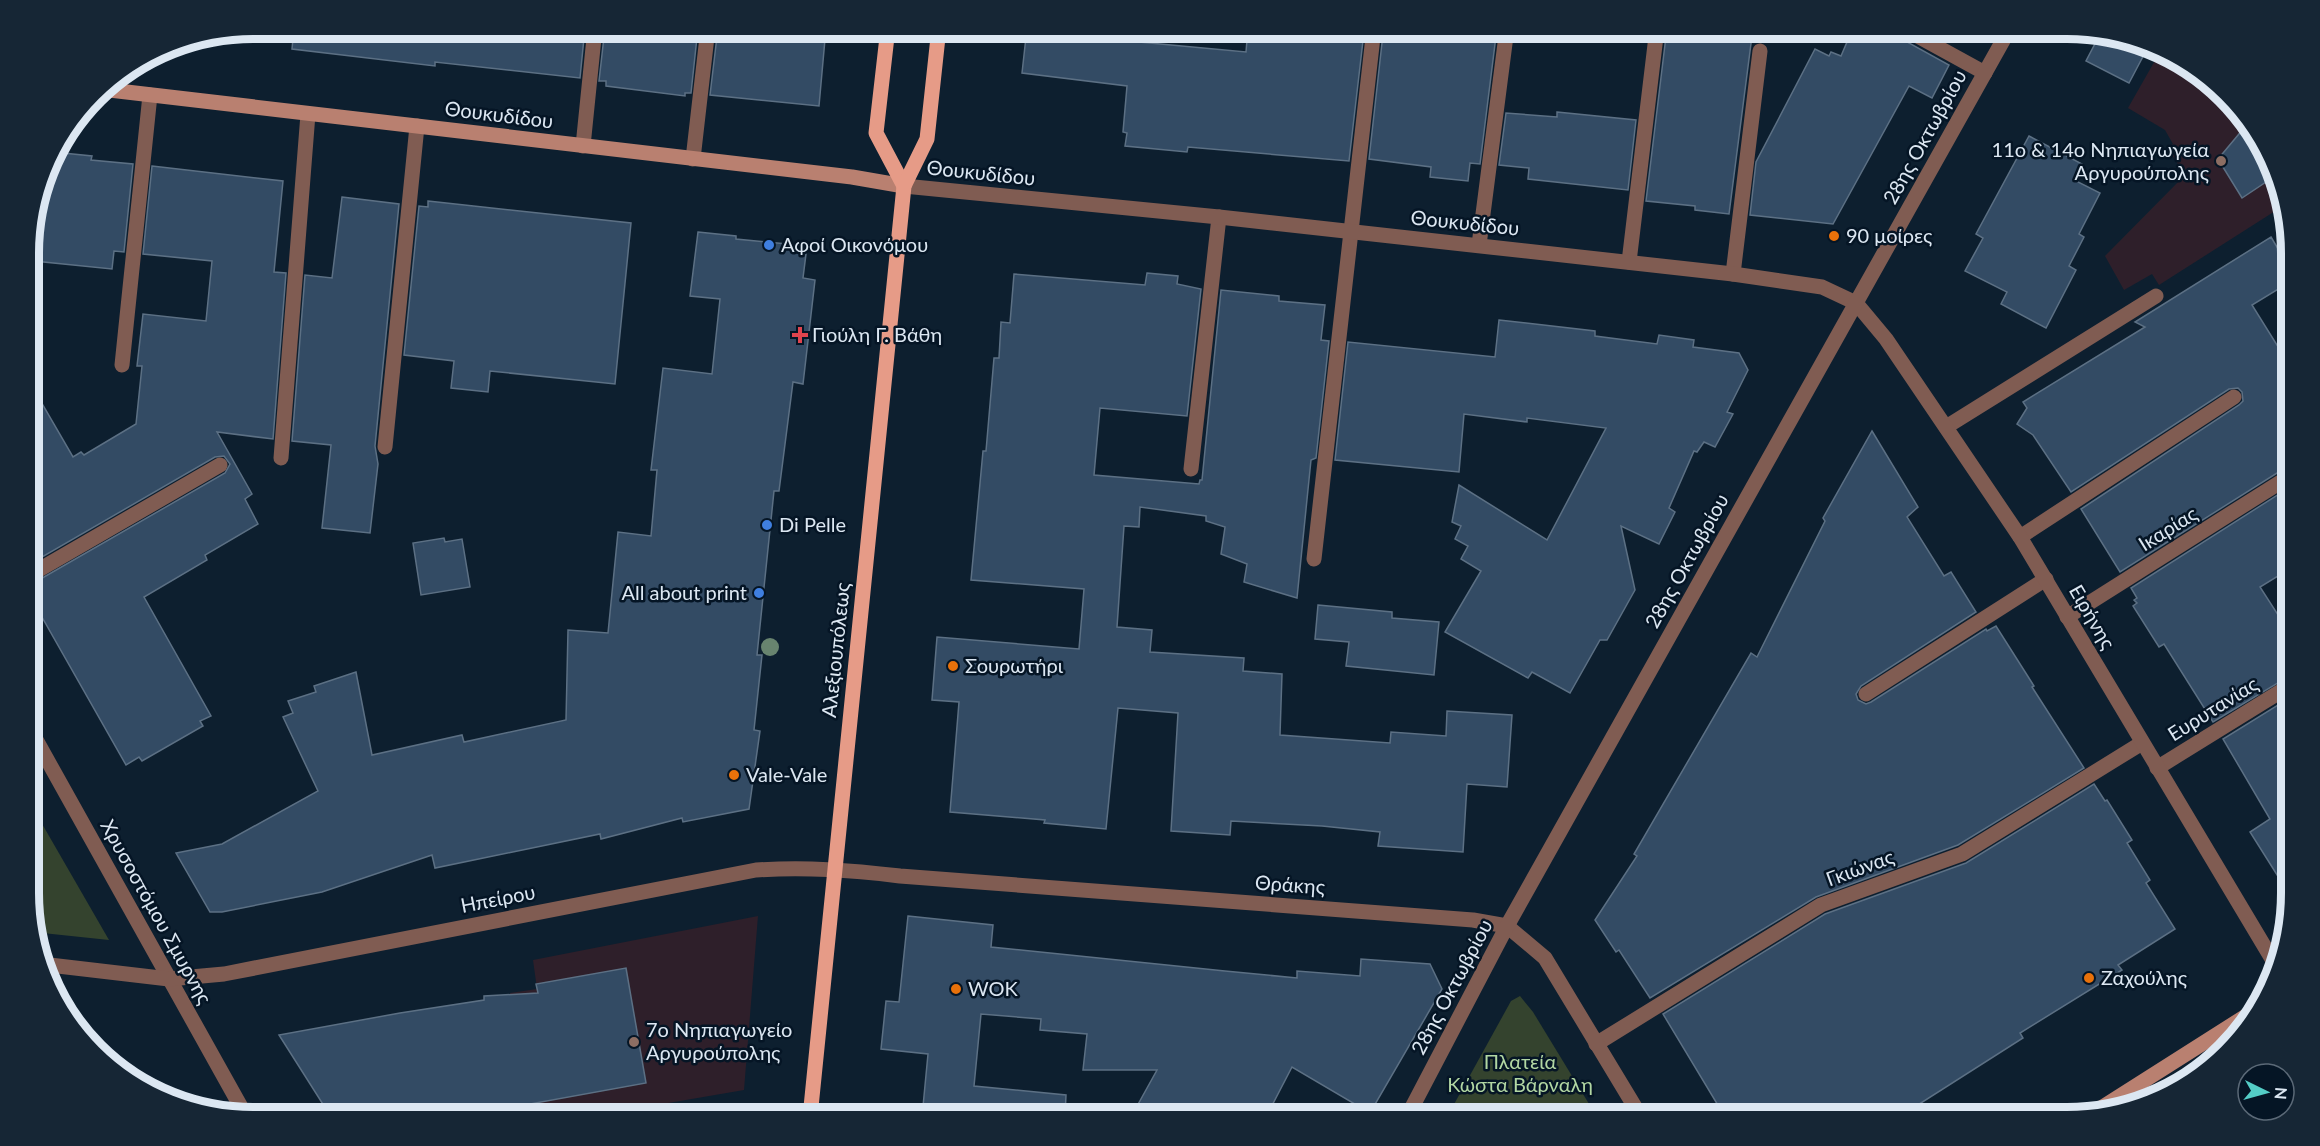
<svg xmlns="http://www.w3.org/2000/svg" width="2320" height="1146" font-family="Lato,sans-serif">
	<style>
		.education { fill: #2e1f2a }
		.green { fill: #34432e }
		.building { fill: #334b64; stroke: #5c7084; stroke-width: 1.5 }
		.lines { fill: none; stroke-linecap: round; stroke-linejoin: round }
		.path { stroke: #667583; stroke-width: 4; stroke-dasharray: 3 4.5; stroke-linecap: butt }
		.lane { stroke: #805c52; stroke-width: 15 }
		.street { stroke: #805c52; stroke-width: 15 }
		.secondary { stroke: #b98070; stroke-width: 15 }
		.primary { stroke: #e69b87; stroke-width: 15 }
		.tree { fill: #68846f }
		.education-dot { fill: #8d6e63; stroke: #051525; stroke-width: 2 }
		.food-dot { fill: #e8710a; stroke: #051525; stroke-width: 2 }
		.shop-dot { fill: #3f7fe0; stroke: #051525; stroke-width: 2 }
		.health-dot { fill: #e0444e; stroke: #051525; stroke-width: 2 }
		.labels { text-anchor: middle; stroke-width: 5; stroke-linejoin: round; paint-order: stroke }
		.street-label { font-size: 20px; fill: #dce7f2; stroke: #051525 }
		.poi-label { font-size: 20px; fill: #dce7f2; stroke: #051525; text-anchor: start }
		.park-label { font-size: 20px; fill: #b2d7a3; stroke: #051525 }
		.rim { fill: none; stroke: #dce7f2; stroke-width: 8 }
	</style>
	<rect width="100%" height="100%" fill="#0d1f2f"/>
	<g class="education">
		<polygon points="2161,50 2166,51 2215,84 2254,128 2283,206 2159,285 2152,274 2124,290 2105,256 2185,175 2167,147 2173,144 2165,130 2128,108"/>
		<polygon points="758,916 744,1090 587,1117 534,1117 510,993 537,989 533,960"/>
	</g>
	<g class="green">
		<polygon points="30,803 109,940 33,932 30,923"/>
		<polygon points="1520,996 1533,1012 1597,1117 1447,1117 1511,1001"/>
	</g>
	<g class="building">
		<polygon points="294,28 585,28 580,78 435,62 435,66 292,49"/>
		<polygon points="605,28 698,28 691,93 685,93 685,96 606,86 606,81 599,81"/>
		<polygon points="718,28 826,28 819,106 710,95"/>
		<polygon points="1027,28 1108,28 1107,39 1246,52 1248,28 1330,28 1364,32 1349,161 1188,147 1187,152 1125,146 1127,133 1123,132 1127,86 1022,73"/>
		<polygon points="1386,28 1497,28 1480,164 1470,163 1468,181 1430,177 1431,167 1369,159 1383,34 1385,34"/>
		<polygon points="1667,28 1753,28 1729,214 1695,210 1695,206 1646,201"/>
		<polygon points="1853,28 1893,28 1898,37 1949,65 1932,98 1909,86 1833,224 1750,215 1756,162 1815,49 1829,56 1831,52 1841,56"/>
		<polygon points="2099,36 2148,47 2129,83 2086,61"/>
		<polygon points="1557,112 1636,120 1628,190 1528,179 1529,168 1499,165 1506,113 1557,117"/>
		<polygon points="2249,122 2254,128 2272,178 2242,198 2218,159"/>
		<polygon points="2029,136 2082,164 2074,180 2100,193 2079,234 2084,237 2069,266 2076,270 2046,328 2001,304 2007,292 1965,271 1983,238 1976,234"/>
		<polygon points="53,152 92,156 91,160 133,164 124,252 114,251 112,269 34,261 41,193"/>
		<polygon points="152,166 283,181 274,272 286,273 273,439 217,432 252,494 245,499 258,524 205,555 207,560 144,597 211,716 200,721 203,726 142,761 139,757 126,765 30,596 30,585 225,473 230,464 224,456 215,457 30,564 29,381 73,457 81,452 84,455 136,424 142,366 137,366 143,314 206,321 212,261 143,254"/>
		<polygon points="342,197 399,204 375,446 378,464 370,533 322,528 331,445 292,441 305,275 332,278"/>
		<polygon points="428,201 631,223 615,384 490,371 488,392 451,388 454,361 404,355 419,206 428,207"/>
		<polygon points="698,232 736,236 736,239 807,246 803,278 815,280 803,384 793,382 779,491 774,491 757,655 762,655 754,730 760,731 749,809 683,822 682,818 601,839 600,834 435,868 432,855 322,892 222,912 210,912 176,853 222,844 318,791 283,717 293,713 288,701 316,692 314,686 356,672 372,755 462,735 464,742 566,720 568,630 608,633 618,532 651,536 657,470 651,470 663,368 712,374 720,299 690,296"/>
		<polygon points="2271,237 2290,269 2290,282 2252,305 2290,366 2290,466 2285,468 2120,572 2081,509 2239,405 2243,401 2242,392 2238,388 2229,389 2071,492 2033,435 2017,424 2027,408 2023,402 2145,327 2135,322"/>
		<polygon points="1147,273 1178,276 1177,284 1201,289 1187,416 1100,408 1094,475 1199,484 1200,480 1202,480 1221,290 1279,296 1279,301 1325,305 1321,340 1329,341 1316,458 1311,460 1297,598 1244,582 1247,564 1221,554 1225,527 1206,521 1206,516 1140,507 1139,527 1124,526 1117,627 1152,630 1150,652 1244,658 1243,671 1282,674 1280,735 1390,743 1391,732 1446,736 1447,711 1512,715 1507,787 1467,784 1463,852 1378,846 1380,832 1322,826 1231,821 1230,835 1171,831 1178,713 1118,708 1106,829 1044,823 1045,820 950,812 959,702 932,700 937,637 1079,649 1084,589 971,580 983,451 986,451 994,358 999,358 1001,322 1010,323 1014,274 1145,285"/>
		<polygon points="1499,320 1595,331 1595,336 1657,344 1659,335 1694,340 1693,347 1739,353 1748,370 1727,412 1733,414 1715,447 1704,442 1697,452 1694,451 1669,508 1675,512 1659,544 1621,526 1635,590 1607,640 1600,640 1570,693 1532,672 1528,678 1445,632 1481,571 1461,559 1468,546 1455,539 1461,526 1452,522 1459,485 1547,540 1606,428 1527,418 1527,422 1464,414 1459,472 1335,460 1348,342 1495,357"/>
		<polygon points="1872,431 1918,507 1907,517 1944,576 1951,572 1976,612 1861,686 1856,694 1858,700 1866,704 1871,702 1986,629 1987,631 1996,626 2034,686 2032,687 2084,768 1958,845 1816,897 1650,998 1619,950 1616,952 1595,920 1637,856 1634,854 1751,653 1757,657 1825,521 1823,518"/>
		<polygon points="2290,487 2291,568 2260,587 2291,635 2291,675 2213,722 2164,644 2159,647 2133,606 2137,603 2134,600 2137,598 2131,588"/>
		<polygon points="444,538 445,542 462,539 470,587 421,595 413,543"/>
		<polygon points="1318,605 1392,612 1392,618 1439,622 1434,675 1346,666 1349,642 1315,639"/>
		<polygon points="2291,697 2291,897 2250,832 2270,819 2223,739"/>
		<polygon points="2094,784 2105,801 2107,800 2132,840 2127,843 2150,880 2146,883 2175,929 2118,965 2122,970 2020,1033 2023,1038 1899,1117 1725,1117 1663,1014 1825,914 1966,863"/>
		<polygon points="908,916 993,925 991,947 1225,971 1297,978 1297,971 1360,976 1361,959 1430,964 1442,989 1370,1113 1292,1067 1266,1117 1131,1117 1157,1070 1083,1070 1087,1034 1040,1030 1041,1019 981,1014 974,1086 1066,1095 1065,1117 922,1117 928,1054 881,1049 886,1001 899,1002"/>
		<polygon points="626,968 646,1083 503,1109 507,1117 331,1117 279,1035 400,1013 484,1000 484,996 538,993 536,984"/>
	</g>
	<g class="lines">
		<polyline class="path" points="1592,1117 1601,1105"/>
		<g class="lane">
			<polyline points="1903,28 1985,73"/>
			<polyline points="583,146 595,28"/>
			<polyline points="693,159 708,28"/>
			<polyline points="1479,245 1507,28"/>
			<polyline points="1629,262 1657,28"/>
			<polyline points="1733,274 1760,51"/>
			<polyline points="122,365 150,95"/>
			<polyline points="1946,427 2156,296"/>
			<polyline points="385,447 417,126"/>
			<polyline points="281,458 308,114"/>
			<polyline points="1191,469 1219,217"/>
			<polyline points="2020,537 2234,397"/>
			<polyline points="1314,559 1374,28"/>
			<polyline points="30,575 220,465"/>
			<polyline points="2067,617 2290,476"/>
			<polyline points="1866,694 2046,579"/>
			<polyline points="2157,768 2291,685"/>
			<polyline points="1596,1044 1821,905 1962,854 2142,743"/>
		</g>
		<g class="street">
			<polyline points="904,186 1219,217 1733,274 1822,287 1856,303 1886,339 2020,537 2275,964"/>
			<polyline points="30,729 246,1116"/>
			<path d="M41,964L169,979L224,974L756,870C807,867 849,870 900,876L1473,920L1507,926L1545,958L1641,1117"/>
			<polyline points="1407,1117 1507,926 2010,28"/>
		</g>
		<g class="secondary">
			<polyline points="101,89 852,177 904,186"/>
			<polyline points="2090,1115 2257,1009"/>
		</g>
		<g class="primary">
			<polyline points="888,28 876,133 904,186"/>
			<polyline points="810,1117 904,186 927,139 939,28"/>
		</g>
	</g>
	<circle class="tree" cx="770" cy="647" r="9"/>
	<g class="education-dot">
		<circle cx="2221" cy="161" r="6"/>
		<circle cx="634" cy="1042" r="6"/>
	</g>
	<g class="food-dot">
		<circle cx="1834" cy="236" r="6"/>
		<circle cx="953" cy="666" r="6"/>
		<circle cx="734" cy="775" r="6"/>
		<circle cx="2089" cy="978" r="6"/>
		<circle cx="956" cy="989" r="6"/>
	</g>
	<g class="shop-dot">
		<circle cx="769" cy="245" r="6"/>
		<circle cx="767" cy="525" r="6"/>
		<circle cx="759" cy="593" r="6"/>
	</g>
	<path class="health-dot" d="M797 326h6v6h6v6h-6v6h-6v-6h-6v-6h6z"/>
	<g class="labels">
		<g class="street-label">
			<text transform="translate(499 115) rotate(7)" y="7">Θουκυδίδου</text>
			<text transform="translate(1925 137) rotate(-61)" y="7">28ης Οκτωβρίου</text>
			<text transform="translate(981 173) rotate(6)" y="7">Θουκυδίδου</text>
			<text transform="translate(1465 223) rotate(6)" y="7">Θουκυδίδου</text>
			<text transform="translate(2168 529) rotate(-32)" y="7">Ικαρίας</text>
			<text transform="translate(1687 561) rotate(-61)" y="7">28ης Οκτωβρίου</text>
			<text transform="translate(2092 617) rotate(60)" y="7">Ειρήνης</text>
			<text transform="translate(836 650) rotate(-84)" y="7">Αλεξιουπόλεως</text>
			<text transform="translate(2213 709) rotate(-32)" y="7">Ευρυτανίας</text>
			<text transform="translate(1860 868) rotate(-20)" y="7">Γκιώνας</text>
			<text transform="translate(1290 885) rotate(4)" y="7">Θράκης</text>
			<text transform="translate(498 899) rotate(-11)" y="7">Ηπείρου</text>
			<text transform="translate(156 912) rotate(61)" y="7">Χρυσοστόμου Σμυρνης</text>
			<text transform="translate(1452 987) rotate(-62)" y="7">28ης Οκτωβρίου</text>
		</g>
		<g class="poi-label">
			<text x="2209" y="157" text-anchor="end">11ο &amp; 14ο Νηπιαγωγεία<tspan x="2209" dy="23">Αργυρούπολης</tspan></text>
			<text x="1846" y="243">90 μοίρες</text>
			<text x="781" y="252">Αφοί Οικονόμου</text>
			<text x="812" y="342">Γιούλη Γ. Βάθη</text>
			<text x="779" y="532">Di Pelle</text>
			<text x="747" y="600" text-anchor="end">All about print</text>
			<text x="965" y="673">Σουρωτήρι</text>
			<text x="746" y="782">Vale-Vale</text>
			<text x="2101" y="985">Ζαχούλης</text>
			<text x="968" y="996">WOK</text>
			<text x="646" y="1037">7ο Νηπιαγωγείο<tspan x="646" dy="23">Αργυρούπολης</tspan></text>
		</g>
		<g class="park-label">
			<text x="1520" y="1069">Πλατεία<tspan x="1520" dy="23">Κώστα Βάρναλη</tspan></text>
		</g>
	</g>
	<path d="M0 0H2320V1146H0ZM253 39H2067A214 214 0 0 1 2281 253V893A214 214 0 0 1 2067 1107H253A214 214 0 0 1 39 893V253A214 214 0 0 1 253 39Z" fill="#162635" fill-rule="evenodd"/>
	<path class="rim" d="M253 39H2067A214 214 0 0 1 2281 253V893A214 214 0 0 1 2067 1107H253A214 214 0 0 1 39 893V253A214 214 0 0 1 253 39Z"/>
	<g transform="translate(2266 1092) rotate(95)"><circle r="28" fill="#051525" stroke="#5b6977" stroke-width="1.5"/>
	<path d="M0-4.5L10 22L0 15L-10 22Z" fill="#54cdc6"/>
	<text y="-9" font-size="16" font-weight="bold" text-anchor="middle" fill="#dce7f2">N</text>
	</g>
</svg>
